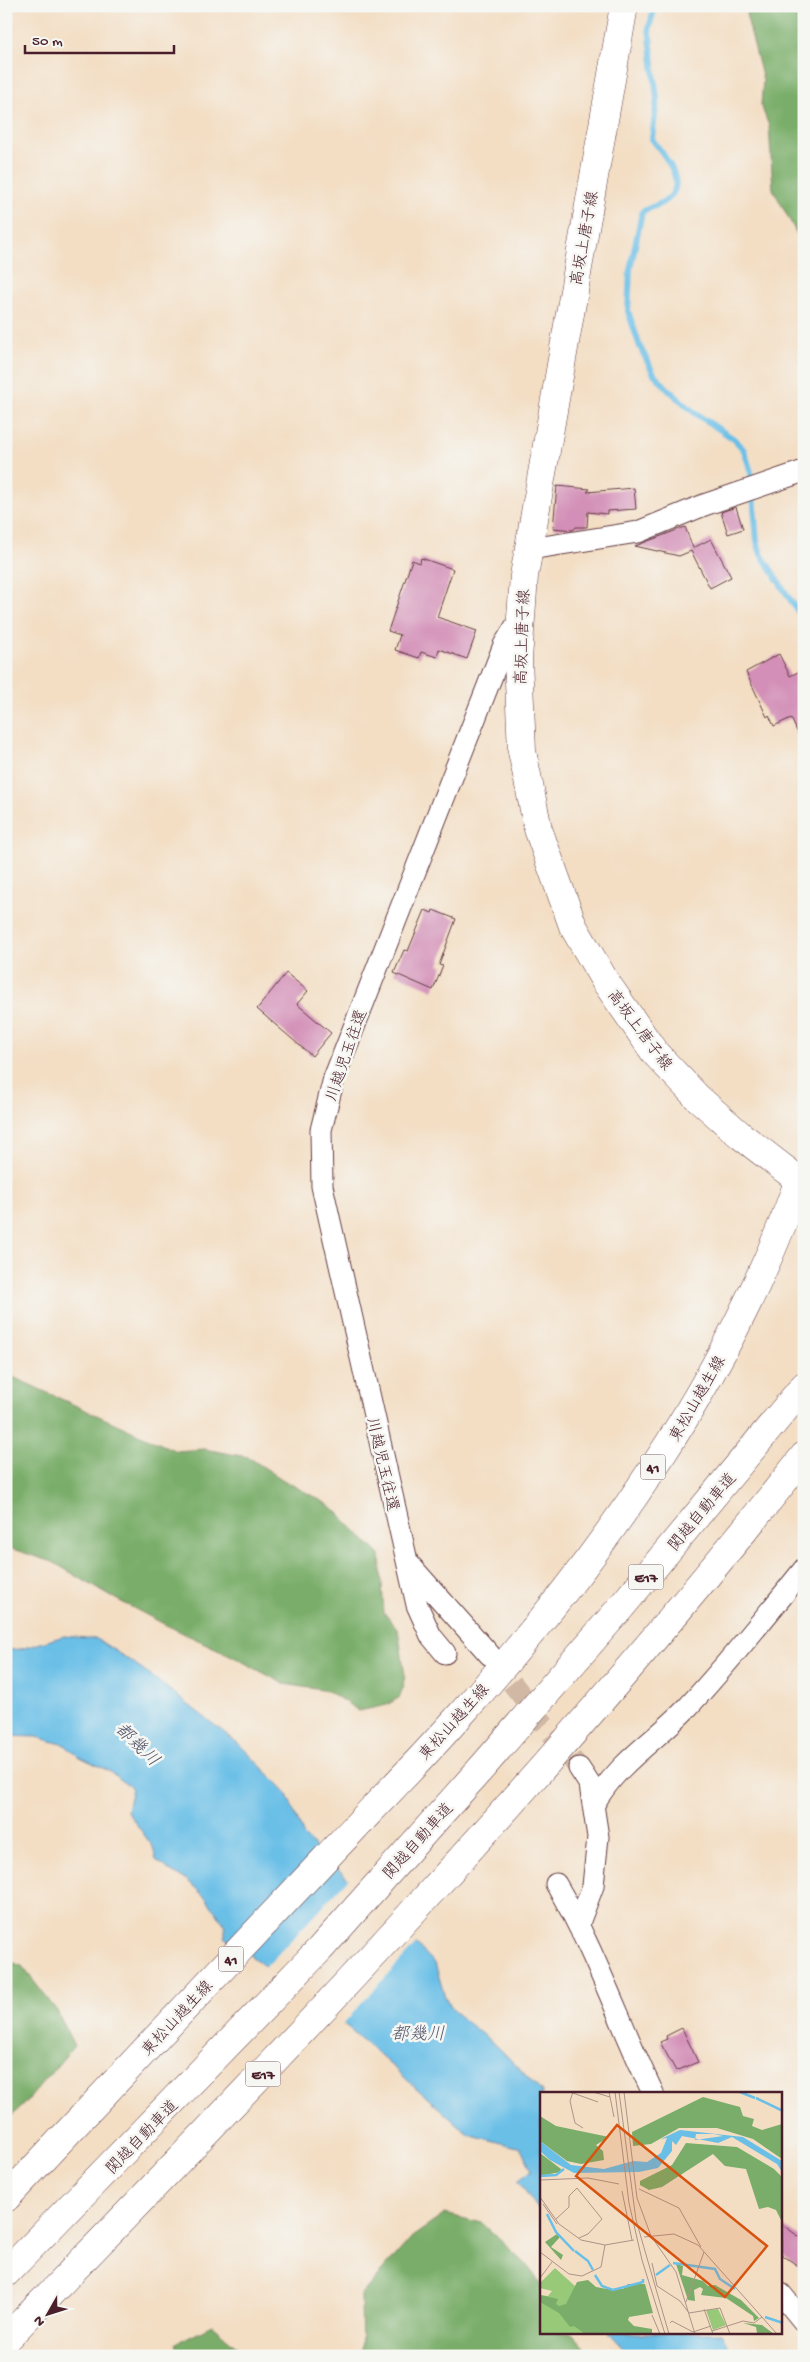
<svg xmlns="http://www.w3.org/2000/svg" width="810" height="2362" font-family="'Gochi Hand','Klee One',sans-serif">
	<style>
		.forest { fill: #79ad69; stroke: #62664a }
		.water { fill: #6abfe7; stroke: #5a6f89 }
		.pier { fill: #f3dec4 }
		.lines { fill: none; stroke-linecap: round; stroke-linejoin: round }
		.stream { stroke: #6abfe7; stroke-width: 6 }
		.building { fill: #d38fb7 }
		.minor-tunnel { stroke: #d1b8a5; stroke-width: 21; stroke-dasharray: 21 11; stroke-linecap: butt }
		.minor-casing { stroke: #633c42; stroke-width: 23 }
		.major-casing { stroke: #633c42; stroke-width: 29 }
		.highway-casing { stroke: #633c42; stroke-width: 29 }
		.minor { stroke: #fff; stroke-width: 21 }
		.major { stroke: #fff; stroke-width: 28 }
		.highway { stroke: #fff; stroke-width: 28 }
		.labels { text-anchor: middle; stroke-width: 5; stroke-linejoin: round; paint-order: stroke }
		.shield { fill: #f6f6f2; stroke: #7e6067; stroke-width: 1 }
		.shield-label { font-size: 15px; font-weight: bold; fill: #4a1f2b }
		.street-label { font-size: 16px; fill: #4a1f2b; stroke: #f6f6f2 }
		.water-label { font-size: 18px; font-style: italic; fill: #55576d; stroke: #f6f6f2 }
		.inset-river { fill: none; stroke: #6abfe7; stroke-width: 2.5 }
		.inset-road { fill: none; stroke: #af9287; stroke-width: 1 }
		.view { fill: #d8530f; fill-opacity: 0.15; stroke: #d8530f; stroke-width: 2.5 }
		.inset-edge { fill: none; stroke: #4a1f2b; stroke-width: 2.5 }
	</style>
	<rect width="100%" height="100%" fill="#f6f6f2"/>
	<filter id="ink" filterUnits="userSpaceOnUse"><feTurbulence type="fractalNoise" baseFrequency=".02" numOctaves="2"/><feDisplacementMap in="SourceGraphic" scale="10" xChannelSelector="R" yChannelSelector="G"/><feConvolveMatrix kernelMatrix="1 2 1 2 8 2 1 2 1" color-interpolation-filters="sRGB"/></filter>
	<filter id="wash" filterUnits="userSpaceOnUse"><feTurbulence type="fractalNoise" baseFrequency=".0096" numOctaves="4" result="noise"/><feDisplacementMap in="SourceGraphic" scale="20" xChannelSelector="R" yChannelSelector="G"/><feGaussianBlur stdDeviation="1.12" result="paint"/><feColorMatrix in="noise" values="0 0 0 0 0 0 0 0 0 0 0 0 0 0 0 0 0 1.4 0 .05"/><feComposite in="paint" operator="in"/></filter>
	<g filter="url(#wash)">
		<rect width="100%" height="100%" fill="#f3dec4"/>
		<g class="forest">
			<polygon points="744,6 804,6 804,232 797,234 773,189 769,126 761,105 763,80"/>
			<polygon points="6,1374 176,1451 204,1449 248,1457 285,1481 331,1506 380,1555 384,1613 398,1629 405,1676 400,1697 387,1705 359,1711 328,1691 284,1684 232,1656 164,1624 110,1596 53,1562 6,1547"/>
			<polygon points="6,1960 22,1966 57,2011 74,2046 23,2106 6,2121"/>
			<polygon points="445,2214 482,2223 530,2268 541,2286 541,2333 572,2333 593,2356 362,2356 361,2295 412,2237"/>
			<polygon points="212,2325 248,2356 180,2356 176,2343"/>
		</g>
		<g class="water">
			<polygon points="64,1636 97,1639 141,1668 239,1744 286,1792 304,1836 435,1963 445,1998 459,2016 498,2047 543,2093 541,2093 541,2213 518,2181 532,2170 521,2148 468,2134 350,2029 225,1937 225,1925 206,1898 187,1880 173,1873 156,1860 153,1847 127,1811 132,1788 109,1771 78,1756 65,1745 37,1737 6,1736 6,1650 21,1649"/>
			<polygon points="609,2333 721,2333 734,2356 630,2356"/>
		</g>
		<polygon class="pier" points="350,1877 418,1942 341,2026 264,1969"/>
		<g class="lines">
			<path class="stream" d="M655,6L649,28L657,99L652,139C663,154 690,184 666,200C659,206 649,207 642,212L630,270L628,311L640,347L654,374L669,390L696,414L734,439L744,450L751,472L757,541L761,554L804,621"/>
		</g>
		<g id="blocks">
			<g class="building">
				<polygon points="557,486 590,489 587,492 634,488 636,509 607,511 607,514 588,512 587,527 576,527 573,530 553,528"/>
				<polygon points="736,507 743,529 728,534 721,512"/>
				<polygon points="685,527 693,548 711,539 731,577 710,588 691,551 679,556 635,546"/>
				<polygon points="421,558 453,569 437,617 477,631 467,659 439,649 437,657 421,652 419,658 395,650 400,635 388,631 412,560 420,563"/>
				<polygon points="779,654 790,676 804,669 804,747 791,718 774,726 769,715 767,717 746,672"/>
				<polygon points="425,910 432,913 433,910 456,919 439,965 443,966 433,990 394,973 404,950 408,951"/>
				<polygon points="286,973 308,991 297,1004 331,1033 312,1056 257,1009"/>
				<polygon points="682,2028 698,2062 676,2071 660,2042 667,2039 666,2036"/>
				<polygon points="781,2224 804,2240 804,2270 781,2254"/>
			</g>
		</g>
	</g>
	<g filter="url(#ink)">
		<use href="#blocks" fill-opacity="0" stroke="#633c42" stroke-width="1"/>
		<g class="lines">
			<polyline class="minor-tunnel" points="492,1658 579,1768"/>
			<g class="minor-casing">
				<g id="minor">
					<polyline points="530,549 638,532 704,505 804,471"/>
					<polyline points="409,1564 490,1655"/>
					<polyline points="445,1653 431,1636 417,1605 322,1186 321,1130 334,1078 504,645 520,619"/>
					<polyline points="579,1768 590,1785 598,1837 593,1886 579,1923"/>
					<path d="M594,1804C619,1761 653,1743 686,1709C728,1664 766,1616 804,1569"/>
					<path d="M556,1884C595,1950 620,2024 653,2093"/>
					<polyline points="781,2294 804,2322"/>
				</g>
			</g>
			<g class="major-casing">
				<g id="major">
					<polyline points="624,6 524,576 518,659 522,751 538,829 573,926 605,981 655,1053 697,1097 740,1135 804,1184"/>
					<path d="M6,2198C112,2085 218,1972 324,1860C367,1814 412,1769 454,1722C598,1563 727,1383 799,1180"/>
				</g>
			</g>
			<g class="highway-casing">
				<g id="highway">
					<polyline points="6,2273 320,1949 485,1764 622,1606 804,1386"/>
					<path d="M6,2339C283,2055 557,1768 804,1456"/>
				</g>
			</g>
			<use href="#minor" class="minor"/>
			<use href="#major" class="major"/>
			<use href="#highway" class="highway"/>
		</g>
	</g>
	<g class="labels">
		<g class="shield">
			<rect x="640.5" y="1454.5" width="25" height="25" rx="4"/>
			<rect x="628.5" y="1564.5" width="35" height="25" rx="4"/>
			<rect x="218.5" y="1946.5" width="25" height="25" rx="4"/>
			<rect x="245.5" y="2061.5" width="35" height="25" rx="4"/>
		</g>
		<g class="shield-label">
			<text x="653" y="1472">41</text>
			<text x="646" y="1582">E17</text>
			<text x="231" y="1964">41</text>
			<text x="263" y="2079">E17</text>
		</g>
		<g class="street-label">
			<text transform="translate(583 238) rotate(-80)" y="6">高坂上唐子線</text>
			<text transform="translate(521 637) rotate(-88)" y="6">高坂上唐子線</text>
			<text transform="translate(641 1029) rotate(53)" y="6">高坂上唐子線</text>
			<text transform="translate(345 1055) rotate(-71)" y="6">川越児玉往還</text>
			<text transform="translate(696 1398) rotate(-60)" y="6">東松山越生線</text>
			<text transform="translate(384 1464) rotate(77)" y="6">川越児玉往還</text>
			<text transform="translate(701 1511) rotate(-50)" y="6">関越自動車道</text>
			<text transform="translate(453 1721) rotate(-48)" y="6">東松山越生線</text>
			<text transform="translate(417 1840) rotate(-48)" y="6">関越自動車道</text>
			<text transform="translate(176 2017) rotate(-47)" y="6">東松山越生線</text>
			<text transform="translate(141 2136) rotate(-46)" y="6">関越自動車道</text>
		</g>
		<g class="water-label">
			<text transform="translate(138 1744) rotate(44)" y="6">都幾川</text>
			<text x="418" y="2039">都幾川</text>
		</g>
	</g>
	<g transform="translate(540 2092)">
		<rect width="242" height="242" fill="#f3dec4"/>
		<path d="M15,176L35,194L33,204L54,242H0V203L8,204L12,199L0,196V191ZM178,217L186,233L173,238L166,218Z" fill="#97c979"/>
		<path d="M163,5L200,15L203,24L214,27L212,34L222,38L242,32V67L213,47L177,36H139L111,52L93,54L92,40ZM0,24L16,34L69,45L56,53L63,59L64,68L41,72L27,69L0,49ZM146,51L197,55L234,77L242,85V130L236,118L228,115L219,117L206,77L185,74L173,62L122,95L109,98L100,93V89L132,73ZM0,61L21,77L20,80L0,84ZM17,142L20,145L11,155L23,163L21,168L5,150ZM136,172L143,174L142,183L163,189L168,194L175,193L201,208L219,226L214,229L213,224L186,206L161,203L163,197L160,195L154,198L155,209L148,208ZM48,188L56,195L67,197H83L88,192H105L113,221L89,225L88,228L94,234L112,237V241L118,242H45L34,234L30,235L19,221L0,210V203L18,207L16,212L19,214L26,212L37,190ZM203,231L222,233L234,242L217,241L216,235Z" fill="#79ad69"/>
		<path d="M140,38L203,45L242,69V80L237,72L192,45L178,51L142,44L136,53L132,49V59L118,76L99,80L34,81L10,68L0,59V49L31,73L64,77L93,69L107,70L121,61L127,46L121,47ZM156,42H174L183,44L155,48Z" fill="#6abfe7" fill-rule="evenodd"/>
		<path class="inset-river" d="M200,0L215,6M216,6L243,19M0,84L16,83L24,77M7,122L16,140L34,159M35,159L48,169L53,178M133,171L175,177L180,187L195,197M55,183L62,194L73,198L103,190V187M116,183L130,173M225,225L243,231"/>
		<path class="inset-road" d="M30,0L58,10M33,0L30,9L35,31L43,36M53,0L70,5M69,0L74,25M75,0L89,111L102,168L125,242M79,0L96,128L129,242M84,0L97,106L111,144M0,88L48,86L79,92M99,97L139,116L161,155M82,99L92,148M0,105L19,132L41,148L65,153L94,148M3,112L17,132M16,127L29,115V104L37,96L62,127L48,142L39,146M111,144L136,180L155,242M104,145L134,142L158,153L237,242M0,160L29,182L42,184L61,175L65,153M112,171L117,194L140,209L149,221M0,186L12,170M146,210L164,160M164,217L173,242M149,221L180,216L190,242M112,223L120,242M130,231L132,229L153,240L171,234M172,239L203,229L214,231L222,225"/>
		<path class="view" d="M77,33L227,154L185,205L36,84Z"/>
		<rect width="242" height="242" class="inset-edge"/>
	</g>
	<rect width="810" height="2362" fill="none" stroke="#f6f6f2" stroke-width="25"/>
	<g transform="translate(48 2314) rotate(231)" stroke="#f6f6f2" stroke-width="4" paint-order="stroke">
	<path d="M0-4L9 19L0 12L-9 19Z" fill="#4a1f2b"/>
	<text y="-8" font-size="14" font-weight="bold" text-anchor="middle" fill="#4a1f2b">N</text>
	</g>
	<path d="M25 45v8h149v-8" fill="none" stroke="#4a1f2b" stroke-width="2.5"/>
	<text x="32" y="45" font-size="15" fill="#4a1f2b" stroke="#f6f6f2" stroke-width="4" paint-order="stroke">50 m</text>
</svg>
